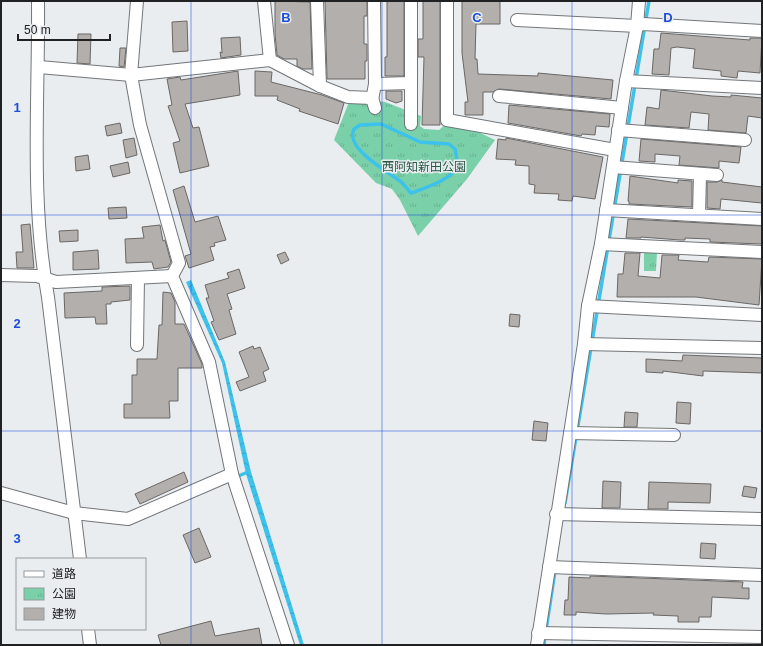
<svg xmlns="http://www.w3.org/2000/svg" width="763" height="646" font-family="Helvetica,'Noto Sans JP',sans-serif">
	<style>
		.park { fill: url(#park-tufts) }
		.water { fill: url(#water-waves) }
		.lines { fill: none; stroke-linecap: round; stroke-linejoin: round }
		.stream { stroke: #3dc2ec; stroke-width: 3.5 }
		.building { fill: #b3afad; stroke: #6b6765 }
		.minor-casing { stroke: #737679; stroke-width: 14 }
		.minor { stroke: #fff; stroke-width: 12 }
		.grid { fill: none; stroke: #1d4ed8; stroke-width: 1; stroke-opacity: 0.55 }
		.labels { text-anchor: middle; stroke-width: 3; stroke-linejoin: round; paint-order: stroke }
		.park-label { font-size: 12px; fill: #295844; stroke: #e9edf0 }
		.grid-label { font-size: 13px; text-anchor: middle; font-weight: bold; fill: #1d4ed8; stroke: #e9edf0; stroke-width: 3; stroke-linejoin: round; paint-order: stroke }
	</style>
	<defs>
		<pattern id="park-tufts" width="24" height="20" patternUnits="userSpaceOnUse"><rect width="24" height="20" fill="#79d0a9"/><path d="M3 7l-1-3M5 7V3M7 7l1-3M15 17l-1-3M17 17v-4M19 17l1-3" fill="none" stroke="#68b291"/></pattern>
		<pattern id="water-waves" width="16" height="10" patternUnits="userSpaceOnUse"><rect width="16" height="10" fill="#3dc2ec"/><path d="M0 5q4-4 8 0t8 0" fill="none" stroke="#35a6ca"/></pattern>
	</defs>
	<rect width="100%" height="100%" fill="#e9edf0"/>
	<g class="park">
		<polygon points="367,100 385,102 421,116 420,126 424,129 439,130 447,123 474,130 495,140 467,179 418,236 400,200 392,189 376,183 334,140 349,102"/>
		<polygon points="644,251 657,252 656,271 644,271"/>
	</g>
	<polygon class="water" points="191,280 225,362 251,472 304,645 300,645 246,474 222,363 186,282"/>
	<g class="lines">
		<g class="stream">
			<path d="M381,124L420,142L449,144L455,149C456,154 457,160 457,164C456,179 422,189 411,193C407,189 404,184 400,181C388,172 356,154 353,138C352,136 353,131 354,129L360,125Z"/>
			<polyline points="236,477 248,472"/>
			<polyline points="565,503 649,1"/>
			<polyline points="546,630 555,571"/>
			<polyline points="544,645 545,636"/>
		</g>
	</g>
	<g class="building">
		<polygon points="275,1 310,2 312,69 303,69 297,66 297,59 284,59 277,55 275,34"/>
		<polygon points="325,1 367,1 367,16 364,16 364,44 367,44 367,61 365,61 365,79 327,79"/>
		<polygon points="387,1 404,1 404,76 385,76 385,57 387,57"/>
		<polygon points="423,1 440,1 440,125 422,125 424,57 418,57 418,39 423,39"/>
		<polygon points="462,1 500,1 500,24 476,24 475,59 477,59 478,74 538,76 538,73 613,80 611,99 499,89 493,92 483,92 483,115 465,115 465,102 468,102 462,53"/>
		<polygon points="187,21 188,51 173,52 172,22"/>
		<polygon points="661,33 750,40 750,38 762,38 760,73 738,71 737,78 721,76 721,71 693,68 695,49 677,47 671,48 669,75 652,74 654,49 659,49"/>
		<polygon points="78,34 91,34 90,64 77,63"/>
		<polygon points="240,37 241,55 221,58 220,52 222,53 221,38"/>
		<polygon points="120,48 126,48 124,67 119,66"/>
		<polygon points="238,71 240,95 185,104 193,128 199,127 209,166 180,173 173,143 180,141 168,106 172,105 167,79 180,77 181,80"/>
		<polygon points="255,71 272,72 271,82 322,95 344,103 338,124 299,111 300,109 277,100 278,96 255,96"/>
		<polygon points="661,90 712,96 731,97 731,95 762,98 762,118 748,116 746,133 708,130 709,114 691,112 689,128 645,125 647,107 659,109"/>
		<polygon points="386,91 402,91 402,101 396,103 386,99"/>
		<polygon points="509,105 610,114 609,127 596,126 595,135 582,134 581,136 508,123"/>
		<polygon points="120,123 122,133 107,136 105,126"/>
		<polygon points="134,138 137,155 126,158 123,140"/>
		<polygon points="506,138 603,157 595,199 573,196 572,201 558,200 559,194 534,193 535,185 529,184 529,166 515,165 516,160 496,159 498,139 506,140"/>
		<polygon points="641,139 741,147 739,163 719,161 719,168 679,165 680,156 655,154 655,162 639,161"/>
		<polygon points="88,155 90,169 76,171 75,157"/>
		<polygon points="128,162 130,173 113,177 110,166"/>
		<polygon points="630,176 678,183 678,180 692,181 692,207 629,204 629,201 628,201"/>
		<polygon points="722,180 722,182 762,187 762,203 721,199 720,209 707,208 707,182 717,182"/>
		<polygon points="184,186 195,222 218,216 226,240 214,243 215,246 210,247 214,260 189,268 185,256 191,254 173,190"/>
		<polygon points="126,207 127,218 109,219 108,208"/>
		<polygon points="628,219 762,226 762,244 710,242 710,239 685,238 685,240 680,240 641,237 641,238 626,238"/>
		<polygon points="30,224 34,268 17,268 16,252 23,252 21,225"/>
		<polygon points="160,225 163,241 165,240 171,262 168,267 154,269 152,262 126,263 125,239 144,238 142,227"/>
		<polygon points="78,230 78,241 60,242 59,231"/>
		<polygon points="98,250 99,269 73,270 73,252"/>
		<polygon points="285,252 289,260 281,264 277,255"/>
		<polygon points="625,253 640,253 638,276 660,278 662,255 679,255 678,260 708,262 709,257 762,259 759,305 696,297 617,297 618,274 623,274"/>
		<polygon points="239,269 245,288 227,294 232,309 229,310 236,334 219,340 211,322 214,321 206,298 209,298 205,285 229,278 227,273"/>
		<polygon points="130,286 130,300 111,302 111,304 106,304 107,324 96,324 95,317 65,318 64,293 102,291 102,287"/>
		<polygon points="163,292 171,293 175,302 175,324 184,324 202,364 202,368 178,368 178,401 169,401 170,418 124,418 124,404 132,404 132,375 137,375 137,359 157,359 159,325 162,325"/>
		<polygon points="510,314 520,315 519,327 509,326"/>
		<polygon points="253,346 254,349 260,347 269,369 263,372 266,381 240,391 236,382 249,377 239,352"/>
		<polygon points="683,355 762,358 762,373 703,371 703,376 663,371 663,373 646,372 646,359 682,361"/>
		<polygon points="677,402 691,403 690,424 676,423"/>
		<polygon points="625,412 638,413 637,427 624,427"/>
		<polygon points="534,421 548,423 546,441 532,440"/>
		<polygon points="184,472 188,482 140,504 135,494"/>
		<polygon points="603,481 621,482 620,508 602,508"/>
		<polygon points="649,482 711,484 710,503 668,502 668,509 648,509"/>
		<polygon points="744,486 757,488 755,498 742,496"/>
		<polygon points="199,528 211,557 195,563 183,535"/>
		<polygon points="701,543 716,544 715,559 700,558"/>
		<polygon points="590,576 743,582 742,588 749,588 749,599 712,597 711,617 699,617 699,622 678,622 678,616 653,615 654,613 606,614 576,612 576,615 564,615 565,600 568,600 569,577 590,578"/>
		<polygon points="211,621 215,636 259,628 262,645 161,645 158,635"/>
	</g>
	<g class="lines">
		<g class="minor-casing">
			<g id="minor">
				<path d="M38,1C39,99 30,200 48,297L80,559"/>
				<polyline points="264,1 270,60"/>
				<polyline points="317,1 320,86"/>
				<polyline points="411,1 411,124"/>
				<polyline points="447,1 447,120 615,150"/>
				<polyline points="517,20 637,26 643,24 762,31"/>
				<polyline points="39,67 131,75 270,60 320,86 348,97 372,98 375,108"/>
				<polyline points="626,81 762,88"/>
				<polyline points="375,84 411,83"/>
				<polyline points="499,96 622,108"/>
				<polyline points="372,100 375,84 374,1"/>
				<polyline points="618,130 745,140"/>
				<polyline points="613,167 717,175"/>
				<polyline points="606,210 762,219"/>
				<polyline points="699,214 700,174"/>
				<polyline points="601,244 762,252"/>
				<polyline points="1,275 37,276 56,282 172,276"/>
				<polyline points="588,306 762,315"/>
				<polyline points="584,344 762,348"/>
				<polyline points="137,345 138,278"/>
				<polyline points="570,433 674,435"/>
				<polyline points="232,474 288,645"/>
				<polyline points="1,493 74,513 128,519 232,474 209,362 172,276 179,263 140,125 131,75 137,1"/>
				<polyline points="556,514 762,519"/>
				<polyline points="549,567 762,575"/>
				<polyline points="88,629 90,645"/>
				<polyline points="538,633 762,637"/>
				<polyline points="537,645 584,344 588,306 601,244 626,81 637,26 639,1"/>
			</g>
		</g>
		<use href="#minor" class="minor"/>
	</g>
	<path class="grid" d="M191,1V645M382,1V645M572,1V645M1,215H762M1,431H762"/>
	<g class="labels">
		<g class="park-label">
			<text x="424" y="171">西阿知新田公園</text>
		</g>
	</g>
	<g class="grid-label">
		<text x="286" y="22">B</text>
		<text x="477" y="22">C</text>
		<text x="668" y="22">D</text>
		<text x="17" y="112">1</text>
		<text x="17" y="328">2</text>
		<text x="17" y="543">3</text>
	</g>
	<rect width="763" height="646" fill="none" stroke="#202122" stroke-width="4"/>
	<rect x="16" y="558" width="130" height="72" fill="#e9edf0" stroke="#999b9e"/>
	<rect x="24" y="571" width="20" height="6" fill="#ffffff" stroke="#999b9e"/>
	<text x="52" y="578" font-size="12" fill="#202122">道路</text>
	<rect x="24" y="588" width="20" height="12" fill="url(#park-tufts)" stroke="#999b9e"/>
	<text x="52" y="598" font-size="12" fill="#202122">公園</text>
	<rect x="24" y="608" width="20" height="12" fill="#b3afad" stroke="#999b9e"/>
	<text x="52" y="618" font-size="12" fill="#202122">建物</text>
	<path d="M18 34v6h92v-6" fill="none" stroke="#202122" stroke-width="2"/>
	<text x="24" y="34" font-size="12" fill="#202122" stroke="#e9edf0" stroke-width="3" paint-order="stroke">50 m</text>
</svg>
